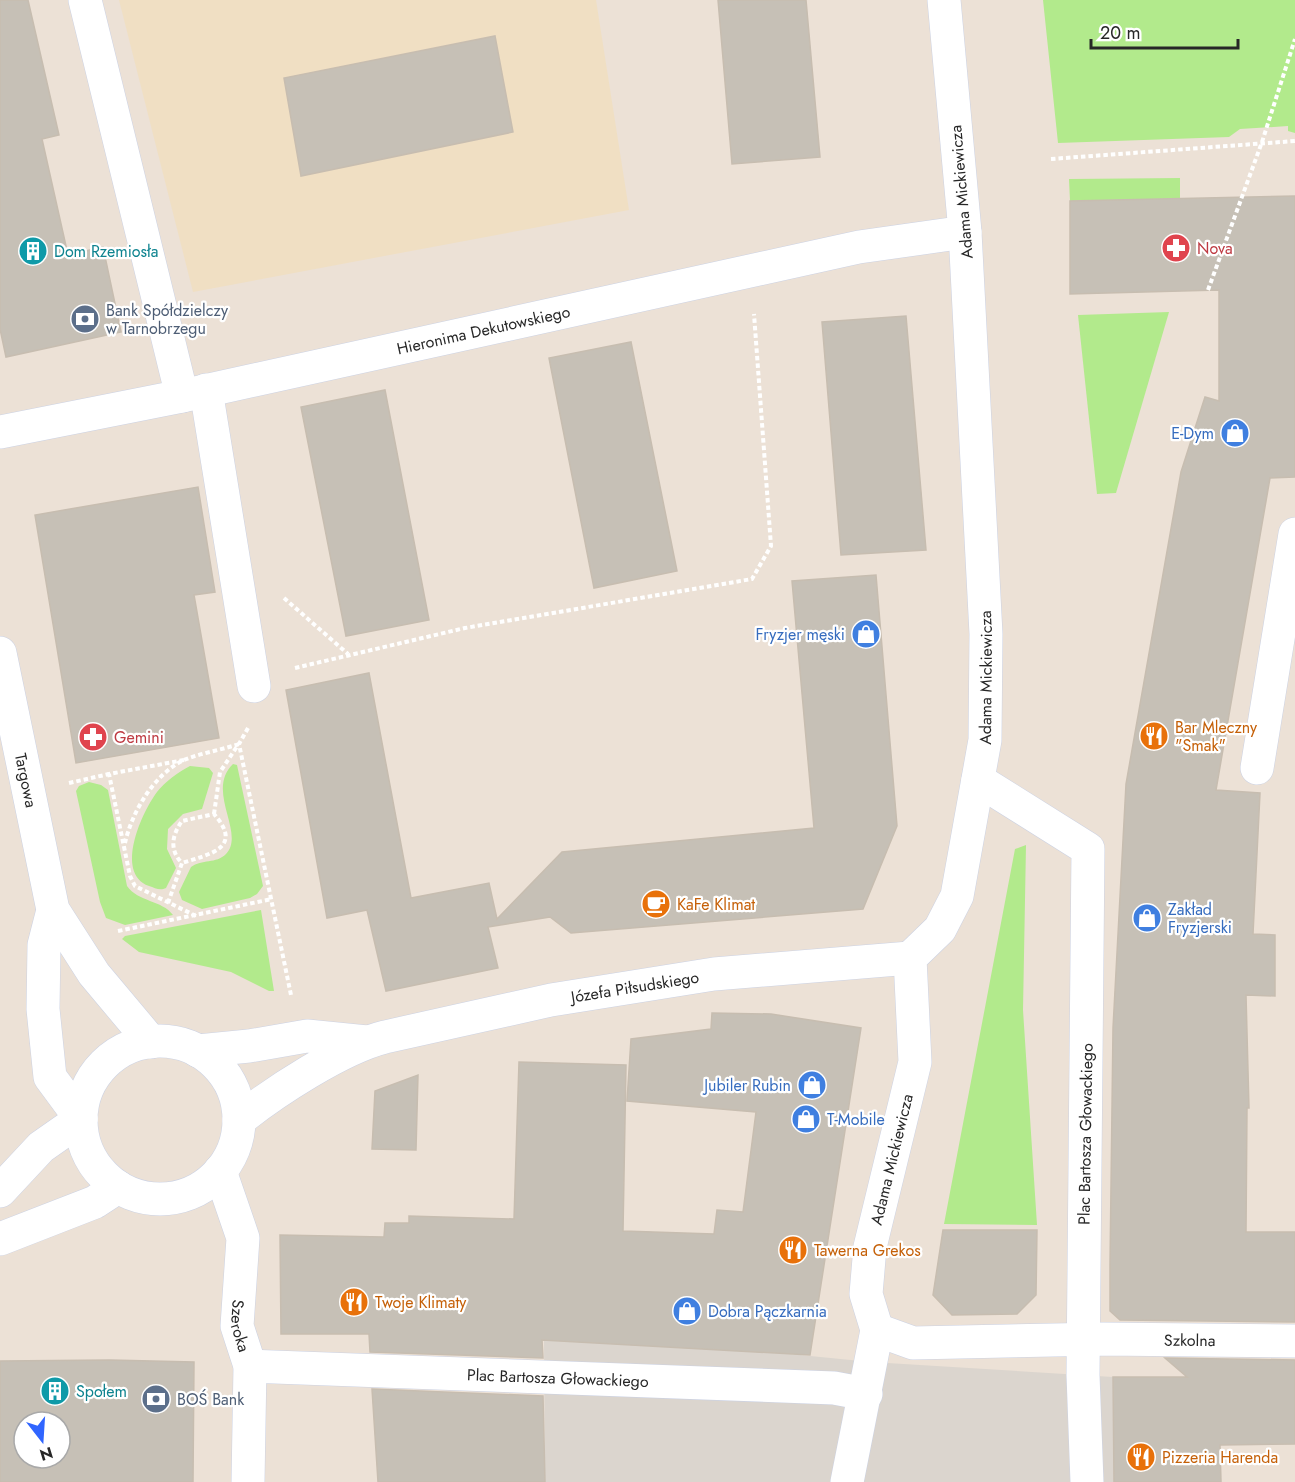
<svg xmlns="http://www.w3.org/2000/svg" width="1295" height="1482" font-family="Jost,sans-serif">
	<style>
		.education { fill: #f0dfc3 }
		.green { fill: #b2ea8c }
		.plaza { fill: #dbd5ce }
		.building { fill: #c6c0b6; stroke: #c7bdb0; stroke-width: 1.5; fill-rule: evenodd }
		.lines { fill: none; stroke-linecap: round; stroke-linejoin: round }
		.minor-casing { stroke: #ccd2e3; stroke-width: 34 }
		.path { stroke: #fff; stroke-width: 4; stroke-dasharray: 4.5 3; stroke-linecap: butt }
		.minor { stroke: #fff; stroke-width: 33 }
		.labels { text-anchor: middle; stroke-width: 4.5; stroke-linejoin: round; paint-order: stroke }
		.street-label { font-size: 16px; fill: #272727; stroke: #fff }
		.health-label { font-size: 16px; fill: #be3a42; stroke: #fff; text-anchor: start }
		.culture-label { font-size: 16px; fill: #0d838f; stroke: #fff; text-anchor: start }
		.service-label { font-size: 16px; fill: #4e5e75; stroke: #fff; text-anchor: start }
		.shop-label { font-size: 16px; fill: #366cbe; stroke: #fff; text-anchor: end }
		.food-label { font-size: 16px; fill: #c56008; stroke: #fff; text-anchor: start }
	</style>
	<rect width="100%" height="100%" fill="#ece1d6"/>
	<polygon class="education" points="119,0 596,0 629,210 193,292"/>
	<g class="green">
		<polygon points="1043,0 1295,0 1295,133 1288,131 1288,126 1240,129 1229,137 1058,143"/>
		<polygon points="1180,178 1180,199 1070,201 1069,179"/>
		<polygon points="1169,312 1116,493 1097,494 1078,315"/>
		<path d="M233,764L237,765L263,886L257,894L250,898L202,909L182,900L179,892L191,867C202,859 216,864 226,854C246,833 205,791 233,764Z"/>
		<path d="M190,766L209,768L213,773L202,809L183,814L168,829L167,849L176,868L166,888C160,891 155,888 149,886C114,873 142,812 157,792C165,782 178,772 190,766Z"/>
		<path d="M89,782L101,785L108,790L127,886C138,902 162,900 173,915L125,925L106,918L100,902L76,791L79,786Z"/>
		<polygon points="1026,845 1023,1010 1037,1225 944,1224 1015,849"/>
		<polygon points="261,910 274,991 269,991 231,972 139,952 122,939 125,936"/>
	</g>
	<polygon class="plaza" points="544,1340 750,1350 871,1362 1113,1377 1114,1482 545,1482"/>
	<g class="building">
		<polygon points="0,0 28,0 59,135 42,139 68,255 103,247 121,332 6,357 0,329"/>
		<polygon points="718,0 806,0 820,157 732,164"/>
		<polygon points="495,36 513,132 301,176 284,78"/>
		<polygon points="1295,196 1295,477 1270,478 1216,790 1260,793 1253,934 1275,935 1275,996 1246,995 1249,1108 1247,1108 1246,1232 1295,1232 1295,1322 1120,1320 1110,1311 1110,1265 1113,1028 1126,784 1181,472 1205,397 1219,401 1219,290 1070,294 1070,201"/>
		<polygon points="906,316 926,550 841,555 822,322"/>
		<polygon points="631,342 677,571 594,588 549,358"/>
		<polygon points="385,390 429,620 346,636 301,407"/>
		<polygon points="198,487 215,592 194,595 219,738 76,763 35,515"/>
		<polygon points="876,575 897,826 863,909 571,933 550,917 488,927 498,968 386,991 367,910 327,918 286,690 369,673 411,898 489,883 497,919 562,852 814,828 792,581"/>
		<polygon points="712,1013 771,1014 861,1028 810,1355 542,1340 543,1358 370,1352 369,1334 281,1334 280,1235 384,1237 385,1223 409,1223 409,1216 514,1219 519,1062 626,1065 623,1231 714,1234 717,1210 743,1212 756,1112 627,1101 631,1039 711,1029"/>
		<polygon points="418,1075 416,1150 372,1149 375,1091"/>
		<polygon points="943,1230 1037,1230 1036,1295 1017,1314 952,1315 933,1295"/>
		<polygon points="1165,1358 1295,1360 1295,1444 1220,1445 1221,1482 1114,1482 1113,1377 1187,1377"/>
		<path d="M110,1360L194,1362L193,1482H0V1361ZM24,1422H60V1458H24Z"/>
		<polygon points="372,1389 543,1396 545,1482 378,1482"/>
	</g>
	<g class="lines">
		<g class="minor-casing">
			<g id="minor">
				<polyline points="85,0 182,396"/>
				<polyline points="206,390 254,686"/>
				<path id="s1" d="M0,432L182,396L859,247L965,232"/>
				<path id="s2" d="M0,653L53,910L94,974L151,1042"/>
				<polyline points="1257,768 1295,534"/>
				<polyline points="978,780 1088,849 1083,1375 1087,1482"/>
				<polyline points="53,910 44,945 43,1009 50,1077 81,1119"/>
				<circle cx="160" cy="1120" r="79"/>
				<polyline points="198,1051 249,1046 307,1036 367,1042"/>
				<path id="s3" d="M239,1120C274,1092 341,1048 385,1037L551,1000L714,974L910,958"/>
				<path id="s4" d="M220,1171L243,1238L237,1326L250,1366L248,1482"/>
				<polyline points="0,1191 41,1147 81,1119"/>
				<polyline points="0,1239 95,1202 118,1187"/>
				<path id="s5" d="M877,1330L913,1343L1103,1339L1295,1341"/>
				<path id="s6" d="M250,1366L834,1388L866,1394"/>
				<path id="s7" d="M847,1482L877,1330L866,1294L870,1247L915,1062L910,958L940,929L957,896L985,740L986,634L965,232L944,0"/>
			</g>
		</g>
		<g class="path">
			<polyline points="1051,159 1295,141"/>
			<polyline points="1208,290 1262,142 1295,39"/>
			<polyline points="284,598 348,654"/>
			<polyline points="295,668 465,628 752,579 771,546 754,314"/>
			<polyline points="248,728 239,744 291,995"/>
			<polyline points="184,760 109,774 130,876 135,886 196,916"/>
			<polyline points="69,783 109,774"/>
			<polyline points="214,814 220,772 238,745"/>
			<path d="M125,843C132,812 154,774 184,760C201,753 221,750 239,744"/>
			<path d="M168,903L182,863C169,850 172,835 182,821L214,814C244,848 210,854 182,863"/>
			<polyline points="118,931 272,899"/>
		</g>
		<use href="#minor" class="minor"/>
	</g>
	<defs>
		<g id="pharmacy-disc" transform="scale(1.5)"><circle r="9.5" fill="#e0444e" stroke="#fff"/><path d="M-2-6h4v4h4v4h-4v4h-4v-4h-4v-4h4Z" fill="#fff"/></g>
		<g id="building-disc" transform="scale(1.5)"><circle r="9.5" fill="#0f9aa8" stroke="#fff"/><path d="M-4-6H4V6H1V3H-1V6H-4ZM-2.5-4.3h1.7v1.8h-1.7ZM.8-4.3h1.7v1.8H.8ZM-2.5-1h1.7V.8h-1.7ZM.8-1h1.7V.8H.8Z" fill="#fff"/></g>
		<g id="bank-disc" transform="scale(1.5)"><circle r="9.5" fill="#5c6f8a" stroke="#fff"/><path d="M-6-4H6V4H-6ZM0-2.3a2.3 2.3 0 1 0 0 4.6a2.3 2.3 0 1 0 0-4.6Z" fill="#fff"/></g>
		<g id="shop-disc" transform="scale(1.5)"><circle r="9.5" fill="#3f7fe0" stroke="#fff"/><path d="M-5-2.5h2.3a2.7 3.5 0 0 1 5.4 0H5L5.5 6h-11ZM-1.5-2.5h3a1.5 2.3 0 0 0-3 0Z" fill="#fff"/></g>
		<g id="restaurant-disc" transform="scale(1.5)"><circle r="9.5" fill="#e8710a" stroke="#fff"/><path d="M-5-6h1v4h1v-4h1v4h1v-4h1v5L-1.5 .5V6h-2V.5L-5-1ZM5-6V6H3V1.5H1.5Q1.5-4 5-6Z" fill="#fff"/></g>
		<g id="cafe-disc" transform="scale(1.5)"><circle r="9.5" fill="#e8710a" stroke="#fff"/><path d="M-5.5-4.5H6V0H3Q3 3.5 0 3.5H-2.5Q-5.5 3.5-5.5 0ZM3-3.2v2h1.7v-2ZM-6 4.5H4V6H-6Z" fill="#fff"/></g>
	</defs>
	<g fill-rule="evenodd">
		<use href="#pharmacy-disc" x="1176" y="248"/>
		<use href="#building-disc" x="33" y="251"/>
		<use href="#bank-disc" x="85" y="319"/>
		<use href="#shop-disc" x="1235" y="433"/>
		<use href="#shop-disc" x="866" y="634"/>
		<use href="#restaurant-disc" x="1154" y="736"/>
		<use href="#pharmacy-disc" x="93" y="737"/>
		<use href="#cafe-disc" x="656" y="904"/>
		<use href="#shop-disc" x="1147" y="918"/>
		<use href="#shop-disc" x="812" y="1085"/>
		<use href="#shop-disc" x="806" y="1119"/>
		<use href="#restaurant-disc" x="793" y="1250"/>
		<use href="#restaurant-disc" x="354" y="1302"/>
		<use href="#shop-disc" x="687" y="1311"/>
		<use href="#building-disc" x="55" y="1391"/>
		<use href="#bank-disc" x="156" y="1399"/>
		<use href="#restaurant-disc" x="1141" y="1457"/>
	</g>
	<g class="labels">
		<g class="street-label">
			<text transform="translate(961 192) rotate(-95)" y="6">Adama Mickiewicza</text>
			<text dy="6" stroke="none"><textPath href="#s1" startOffset="494">Hieronima Dekutowskiego</textPath></text>
			<text dy="6" stroke="none"><textPath href="#s7" startOffset="834">Adama Mickiewicza</textPath></text>
			<text dy="6" stroke="none"><textPath href="#s2" startOffset="130">Targowa</textPath></text>
			<text dy="6" stroke="none"><textPath href="#s3" startOffset="424">Józefa Piłsudskiego</textPath></text>
			<text transform="translate(1085 1134) rotate(-89)" y="6">Plac Bartosza Głowackiego</text>
			<text dy="6" stroke="none"><textPath href="#s7" startOffset="330">Adama Mickiewicza</textPath></text>
			<text dy="6" stroke="none"><textPath href="#s4" startOffset="159">Szeroka</textPath></text>
			<text dy="6" stroke="none"><textPath href="#s5" startOffset="315">Szkolna</textPath></text>
			<text dy="6" stroke="none"><textPath href="#s6" startOffset="308">Plac Bartosza Głowackiego</textPath></text>
		</g>
		<g class="health-label">
			<text x="1197" y="254">Nova</text>
			<text x="114" y="743">Gemini</text>
		</g>
		<g class="culture-label">
			<text x="54" y="257">Dom Rzemiosła</text>
			<text x="76" y="1397">Społem</text>
		</g>
		<g class="service-label">
			<text x="106" y="316">Bank Spółdzielczy<tspan x="106" dy="18">w Tarnobrzegu</tspan></text>
			<text x="177" y="1405">BOŚ Bank</text>
		</g>
		<g class="shop-label">
			<text x="1214" y="439">E-Dym</text>
			<text x="845" y="640">Fryzjer męski</text>
			<text x="1168" y="915" text-anchor="start">Zakład<tspan x="1168" dy="18">Fryzjerski</tspan></text>
			<text x="791" y="1091">Jubiler Rubin</text>
			<text x="827" y="1125" text-anchor="start">T-Mobile</text>
			<text x="708" y="1317" text-anchor="start">Dobra Pączkarnia</text>
		</g>
		<g class="food-label">
			<text x="1175" y="733">Bar Mleczny<tspan x="1175" dy="18">"Smak"</tspan></text>
			<text x="677" y="910">KaFe Klimat</text>
			<text x="814" y="1256">Tawerna Grekos</text>
			<text x="375" y="1308">Twoje Klimaty</text>
			<text x="1162" y="1463">Pizzeria Harenda</text>
		</g>
	</g>
	<g transform="translate(42 1440) rotate(163)"><circle r="28" fill="#ffffff" stroke="#a9a9a9" stroke-width="1.5"/>
	<path d="M0-4.5L10 22L0 15L-10 22Z" fill="#3065ff"/>
	<text y="-9" font-size="16" font-weight="bold" text-anchor="middle" fill="#272727">N</text>
	</g>
	<path d="M1091 39v9h147v-9" fill="none" stroke="#272727" stroke-width="3"/>
	<text x="1100" y="39" font-size="18" fill="#272727" stroke="#ffffff" stroke-width="4.5" paint-order="stroke">20 m</text>
</svg>
